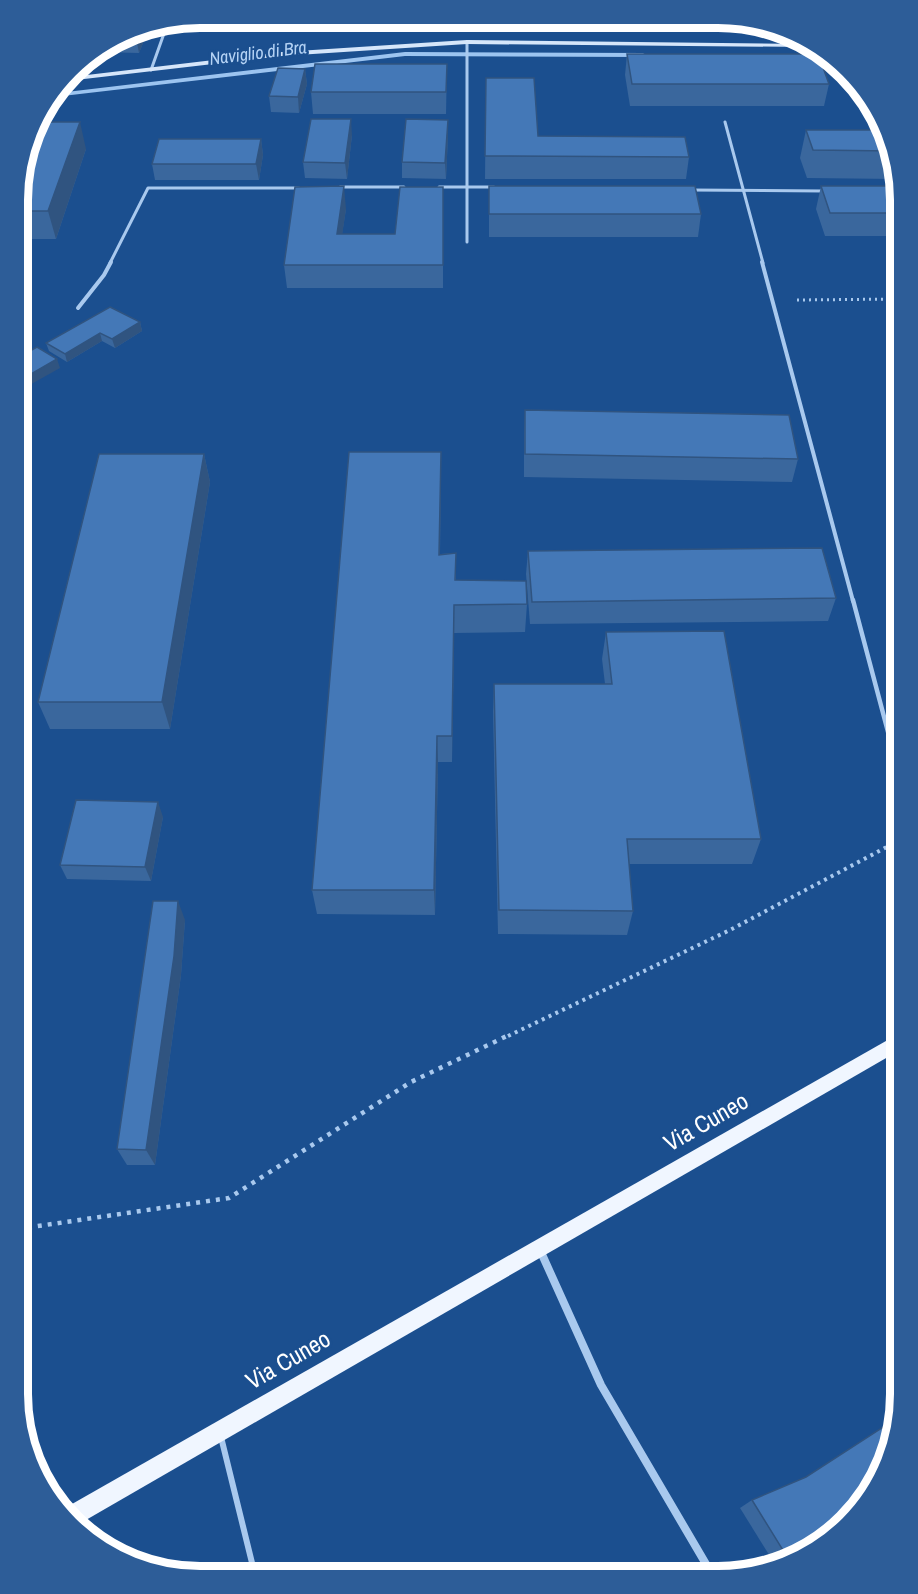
<svg xmlns="http://www.w3.org/2000/svg" width="918" height="1594" font-family="'Archivo Narrow',sans-serif">
	<style>
		.lines { fill: none; stroke-linecap: round; stroke-linejoin: round }
		.stream { fill: #9cc4f0; fill-rule: evenodd }
		.path-far2 { stroke: #a9c9ee; stroke-width: 3; stroke-dasharray: 2 4; stroke-linecap: butt }
		.path-far1 { stroke: #a9c9ee; stroke-width: 4; stroke-dasharray: 3 4.5; stroke-linecap: butt }
		.path { stroke: #a9c9ee; stroke-width: 4.5; stroke-dasharray: 4 6; stroke-linecap: butt }
		.service-far3 { stroke: #a9c9ee; stroke-width: 3 }
		.service-far2 { stroke: #a9c9ee; stroke-width: 4 }
		.service-far1 { stroke: #a9c9ee; stroke-width: 4.5 }
		.service { stroke: #a9c9ee; stroke-width: 6 }
		.minor { stroke: #a9c9ee; stroke-width: 8 }
		.secondary { fill: #d6e6fa; fill-rule: evenodd }
		.primary { fill: #f0f6ff; fill-rule: evenodd }
		.wall { fill: #3a679d }
		.shaded-wall { fill: #305480 }
		.building { fill: #4478b7; stroke: #305480; stroke-width: 1.5 }
		.labels { text-anchor: middle; stroke-width: 5; stroke-linejoin: round; paint-order: stroke }
		.far-water-label { font-size: 18px; font-style: italic; fill: #b5d3f5; stroke: #1b4f8f }
		.near-street-label { font-size: 24px; fill: #fff; stroke: #1b4f8f }
		.rim { fill: none; stroke: #fff; stroke-width: 8 }
	</style>
	<rect width="100%" height="100%" fill="#1b4f8f"/>
	<g class="lines">
		<g class="stream">
			<polygon points="405,52 643,53 646,55 643,57 405,56 54,97 58,93"/>
			<polygon points="804,55 821,55 828,59 802,58 802,56"/>
		</g>
		<polyline class="path-far2" points="797,300 900,299"/>
		<polyline class="path-far1" points="508,1036 730,930 900,840"/>
		<polyline class="path" points="18,1229 229,1198 411,1082 511,1034"/>
		<g class="service-far3">
			<polyline points="467,42 467,242"/>
			<polyline points="151,70 167,25"/>
			<polyline points="725,122 763,263"/>
			<polyline points="340,187 404,187"/>
			<polyline points="439,187 494,187"/>
			<polyline points="691,190 824,191"/>
			<polyline points="110,263 148,188 299,188"/>
		</g>
		<g class="service-far2">
			<polyline points="762,262 853,601"/>
			<polyline points="78,308 104,275 111,262"/>
		</g>
		<polyline class="service-far1" points="853,600 900,777"/>
		<polyline class="service" points="221,1437 255,1575"/>
		<polyline class="minor" points="540,1250 601,1385 713,1576"/>
		<polygon class="secondary" points="467,40 798,44 805,47 467,44 282,56 67,81 70,77 282,52"/>
		<polygon class="primary" points="900,1033 900,1050 79,1524 76,1524 65,1508"/>
	</g>
	<g class="wall">
		<polygon points="229,18 279,18 278,28 230,28"/>
		<polygon points="321,19 369,19 368,29 322,29"/>
		<polygon points="402,19 450,20 450,30 403,30"/>
		<polygon points="545,20 590,20 589,32 544,30"/>
		<polygon points="147,29 147,33 139,53 99,52 131,32"/>
		<polygon points="627,54 829,84 824,106 630,106 625,75"/>
		<polygon points="447,64 446,114 313,114 311,92"/>
		<polygon points="305,69 307,84 299,113 271,112 269,96"/>
		<polygon points="486,78 538,136 689,157 686,179 485,179"/>
		<polygon points="806,130 890,142 896,179 807,178 800,158"/>
		<polygon points="352,135 347,179 305,178 303,162"/>
		<polygon points="448,135 446,179 402,178 402,162"/>
		<polygon points="261,139 263,155 259,180 155,180 152,164"/>
		<polygon points="86,149 56,239 19,239 20,177"/>
		<polygon points="489,186 701,214 698,237 489,237"/>
		<polygon points="821,186 900,201 900,236 825,236 816,209"/>
		<polygon points="443,187 443,288 287,288 284,265 346,209 342,234 395,234"/>
		<polygon points="140,322 142,331 115,348 102,341 67,362 49,351 46,343"/>
		<polygon points="525,410 798,459 792,482 524,477 524,434"/>
		<polygon points="204,454 210,482 170,729 50,729 38,702"/>
		<polygon points="441,480 440,554 456,553 456,580 527,604 525,632 454,633 452,762 438,762 435,915 317,914 312,890"/>
		<polygon points="528,551 836,598 828,621 530,624 526,574"/>
		<polygon points="606,632 761,839 752,864 629,864 633,911 627,935 498,934 493,711 494,684 605,684 602,659"/>
		<polygon points="163,817 151,881 67,879 60,865"/>
		<polygon points="185,920 181,975 155,1165 127,1165 117,1149"/>
		<polygon points="806,1477 828,1538 776,1566 740,1508 752,1500"/>
	</g>
	<g class="shaded-wall">
		<polygon points="147,29 147,33 139,53 136,37 139,30"/>
		<polygon points="305,69 307,84 299,113 298,97"/>
		<polygon points="351,119 352,135 347,179 345,163"/>
		<polygon points="448,120 448,135 446,179 445,163"/>
		<polygon points="80,122 86,149 56,239 48,211"/>
		<polygon points="261,139 263,155 259,180 256,164"/>
		<polygon points="344,186 346,209 339,257 337,234"/>
		<polygon points="140,322 142,331 115,348 112,339"/>
		<polygon points="100,333 102,341 67,362 65,354"/>
		<polygon points="57,359 60,368 19,391 19,381"/>
		<polygon points="441,452 441,480 439,583 439,555"/>
		<polygon points="204,454 210,482 170,729 162,702"/>
		<polygon points="454,605 454,633 452,762 452,736"/>
		<polygon points="437,736 438,762 435,915 434,890"/>
		<polygon points="158,802 163,817 151,881 145,867"/>
		<polygon points="178,901 185,920 181,975 155,1165 146,1150"/>
	</g>
	<g class="building">
		<polygon points="139,30 136,37 123,37 131,32"/>
		<polygon points="627,54 818,54 829,84 632,84"/>
		<polygon points="315,64 447,64 446,92 311,92"/>
		<polygon points="278,68 305,69 298,97 269,96"/>
		<polygon points="486,78 534,78 538,136 685,137 689,157 485,156"/>
		<polygon points="311,119 351,119 345,163 303,162"/>
		<polygon points="406,119 448,120 445,163 402,162"/>
		<polygon points="36,122 80,122 48,211 19,211 20,177"/>
		<polygon points="806,130 883,130 890,142 892,151 813,150"/>
		<polygon points="159,139 261,139 256,164 152,164"/>
		<polygon points="344,186 337,234 395,234 400,187 443,187 443,265 284,265 295,187"/>
		<polygon points="489,186 695,186 701,214 489,214"/>
		<polygon points="821,186 898,186 900,201 900,213 830,213"/>
		<polygon points="110,307 140,322 112,339 100,333 65,354 46,343"/>
		<polygon points="37,347 57,359 19,381 19,357"/>
		<polygon points="525,410 789,415 798,459 525,454"/>
		<polygon points="349,452 441,452 439,555 456,553 455,580 526,581 527,604 454,605 452,736 437,736 434,890 312,890"/>
		<polygon points="99,454 204,454 162,702 38,702"/>
		<polygon points="822,548 836,598 532,602 528,551"/>
		<polygon points="724,631 761,839 627,839 633,911 499,910 494,684 612,684 606,632"/>
		<polygon points="76,800 158,802 145,867 60,865"/>
		<polygon points="153,901 178,901 174,956 146,1150 117,1149"/>
		<polygon points="897,1418 890,1452 862,1504 828,1538 789,1560 752,1500 806,1477"/>
	</g>
	<g class="labels">
		<g class="far-water-label">
			<text transform="translate(258 53) rotate(-7)" y="6">Naviglio di Bra</text>
		</g>
		<g class="near-street-label">
			<text transform="translate(706 1122) rotate(-30)" y="8">Via Cuneo</text>
			<text transform="translate(288 1360) rotate(-30)" y="8">Via Cuneo</text>
		</g>
	</g>
	<path d="M0 0H918V1594H0ZM200 28H718A172 172 0 0 1 890 200V1394A172 172 0 0 1 718 1566H200A172 172 0 0 1 28 1394V200A172 172 0 0 1 200 28Z" fill="#2d5d98" fill-rule="evenodd"/>
	<path class="rim" d="M200 28H718A172 172 0 0 1 890 200V1394A172 172 0 0 1 718 1566H200A172 172 0 0 1 28 1394V200A172 172 0 0 1 200 28Z"/>
</svg>
